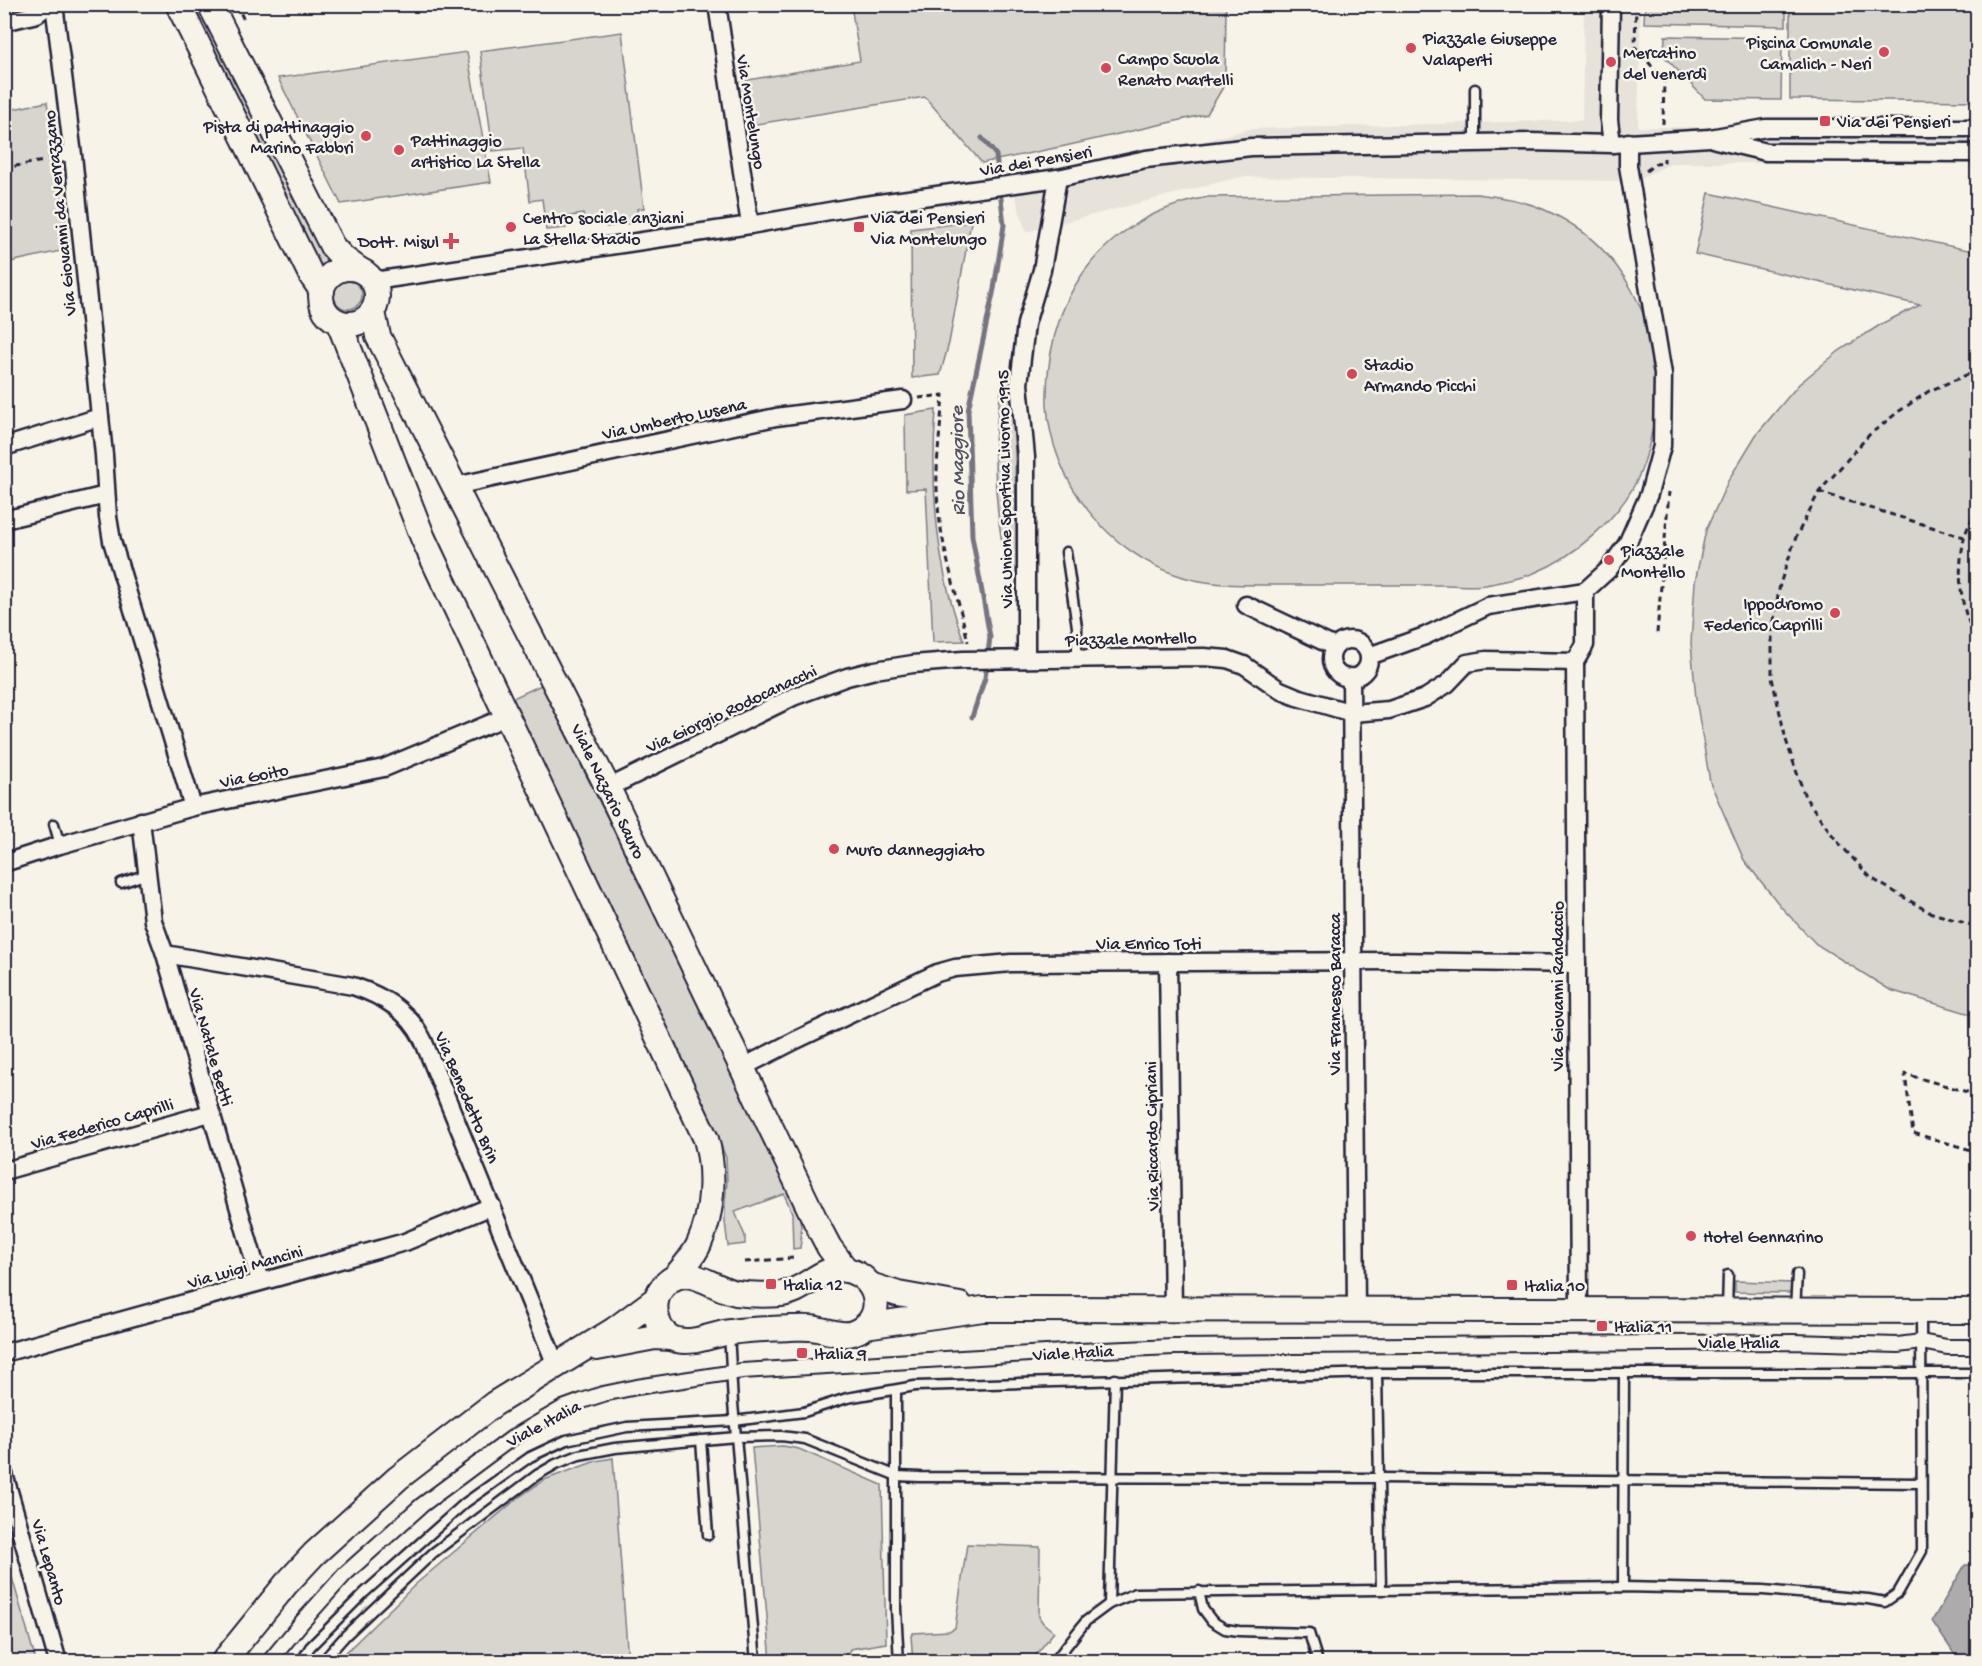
<svg xmlns="http://www.w3.org/2000/svg" width="1982" height="1666" font-family="'Gochi Hand',sans-serif">
	<style>
		.built { fill: #e7e3db }
		.green { fill: #d8d5cf; stroke: #7d7c85; stroke-width: 1.5 }
		.water { fill: #aeabad; stroke: #76747f; stroke-width: 1.5 }
		.lines { fill: none; stroke-linecap: round; stroke-linejoin: round }
		.stream { stroke: #76747f; stroke-width: 5 }
		.service-casing { stroke: #22223b; stroke-width: 13 }
		.pedestrian-casing { stroke: #22223b; stroke-width: 18 }
		.minor-casing { stroke: #22223b; stroke-width: 21 }
		.secondary-casing { stroke: #22223b; stroke-width: 28 }
		.path { stroke: #22223b; stroke-width: 3; stroke-dasharray: 6 4.5; stroke-linecap: butt }
		.service { stroke: #f7f3e8; stroke-width: 8 }
		.pedestrian { stroke: #f7f3e8; stroke-width: 14 }
		.minor { stroke: #f7f3e8; stroke-width: 16 }
		.secondary { stroke: #f7f3e8; stroke-width: 24 }
		.poi-dot { fill: #d1495b; stroke: #f7f3e8; stroke-width: 2 }
		.labels { text-anchor: middle; stroke-width: 5; stroke-linejoin: round; paint-order: stroke }
		.poi-label { font-size: 18px; fill: #22223b; stroke: #f7f3e8; text-anchor: start }
		.street-label { font-size: 18px; fill: #22223b; stroke: #f7f3e8 }
		.water-label { font-size: 20px; font-style: italic; fill: #535263; stroke: #f7f3e8 }
	</style>
	<rect width="100%" height="100%" fill="#f7f3e8"/>
	<filter id="ink" filterUnits="userSpaceOnUse"><feTurbulence type="fractalNoise" baseFrequency=".0167" numOctaves="2"/><feDisplacementMap in="SourceGraphic" scale="12" xChannelSelector="R" yChannelSelector="G"/><feConvolveMatrix kernelMatrix="1 2 1 2 8 2 1 2 1" color-interpolation-filters="sRGB"/></filter>
	<g filter="url(#ink)">
		<polygon class="built" points="1584,5 1641,5 1638,127 1977,128 1977,163 1673,163 1634,181 1240,177 1026,232 1014,192 1249,129 1582,120"/>
		<g class="green">
			<polygon points="187,5 201,5 330,261 320,272"/>
			<polygon points="851,5 1226,5 1225,84 1207,114 1065,146 982,163 925,97 750,125 742,81 860,61"/>
			<polygon points="1645,5 1786,5 1786,26 1644,23"/>
			<polygon points="1790,5 1977,5 1977,101 1790,99"/>
			<polygon points="622,32 644,208 637,209 638,222 606,227 604,219 588,221 587,223 585,224 583,214 565,217 566,228 546,230 542,199 530,201 523,148 493,151 480,51"/>
			<polygon points="1665,36 1782,38 1781,100 1705,99 1664,56"/>
			<polygon points="467,52 491,182 341,204 278,78"/>
			<polygon points="47,102 70,249 5,263 4,111"/>
			<polygon points="1709,193 1977,252 1977,1016 1890,990 1816,944 1782,908 1744,860 1710,782 1696,699 1691,643 1695,582 1706,530 1729,479 1756,435 1799,384 1839,351 1883,323 1920,305 1695,254"/>
			<path d="M1477,194C1500,197 1523,200 1545,210C1621,243 1663,324 1656,405C1653,430 1648,457 1637,480C1618,519 1574,557 1534,573C1520,579 1501,582 1486,585C1473,587 1458,585 1444,585C1413,585 1383,585 1352,585C1326,585 1300,585 1275,585C1244,585 1213,586 1183,577C1110,555 1051,482 1047,405C1046,374 1051,343 1061,315C1086,249 1141,209 1208,197Z"/>
			<polygon points="971,222 949,343 940,375 912,378 911,229"/>
			<circle cx="348" cy="295" r="14"/>
			<path d="M1003,376H1010L1015,454L1017,577L1009,578C999,535 994,489 995,445C996,422 1000,399 1003,376Z"/>
			<path d="M936,410C930,487 936,568 964,641L933,642L926,489L906,490L905,415Z"/>
			<path d="M541,685L792,1187C798,1208 804,1226 800,1248L793,1249L792,1213L784,1194L735,1212L745,1236V1244L728,1246L725,1222V1202L727,1182L726,1158L717,1135L606,896L511,699Z"/>
			<polygon points="1735,1281 1792,1283 1792,1293 1735,1292"/>
			<polygon points="783,1446 799,1449 882,1485 886,1643 850,1649 846,1661 771,1661 752,1448"/>
			<polygon points="613,1458 628,1661 337,1661 417,1583 518,1498 544,1480 596,1461"/>
			<polygon points="967,1544 1040,1547 1039,1617 1043,1623 1054,1632 1031,1661 913,1661 911,1636 913,1633 949,1631 955,1628"/>
			<polygon points="4,1553 5,1553 36,1661 5,1661"/>
		</g>
		<polygon class="water" points="1965,1565 1977,1565 1977,1661 1959,1661 1932,1621"/>
		<g class="lines">
			<polyline class="stream" points="972,717 985,678 990,637 972,536 968,410 994,289 1004,225 996,155 982,138"/>
			<g class="service-casing">
				<g id="service">
					<polyline points="1475,89 1475,143"/>
					<polyline points="55,159 73,155"/>
					<polyline points="1066,552 1077,627 1077,658"/>
					<polyline points="54,824 60,845"/>
					<polyline points="121,883 147,874"/>
					<polyline points="1727,1310 1728,1275"/>
					<polyline points="1795,1310 1797,1274"/>
					<polyline points="729,1333 733,1403 756,1662"/>
					<polyline points="1377,1373 1381,1589"/>
					<polyline points="896,1390 896,1609 899,1662"/>
					<polyline points="701,1440 708,1535"/>
					<polyline points="1623,1587 1624,1373"/>
					<polyline points="1199,1591 1203,1609 1212,1621 1225,1629 1239,1631 1309,1633 1318,1662"/>
					<polyline points="1109,1604 1115,1379"/>
					<polyline points="301,1662 310,1647 364,1593 465,1503 530,1457 566,1440 627,1427 734,1421 804,1412 847,1398 915,1386 1377,1373 1978,1373"/>
					<polyline points="322,1662 346,1635 433,1553 537,1475 556,1464 579,1455 615,1448 736,1437 781,1436 805,1439 897,1476 920,1477 1379,1478 1921,1483"/>
					<polyline points="1054,1662 1086,1621 1109,1604 1136,1593 1623,1587 1763,1590 1868,1599 1885,1602 1898,1593 1922,1551 1921,1314"/>
				</g>
			</g>
			<g class="pedestrian-casing">
				<polyline id="pedestrian" points="269,1662 302,1622 345,1574 422,1505 512,1438 563,1408 582,1401 603,1394 637,1387 742,1371 1079,1351 1174,1347 1793,1342 1898,1345 1921,1342 1947,1347 1978,1347"/>
			</g>
			<g class="minor-casing">
				<g id="minor">
					<polyline points="54,4 73,155 104,455 108,517 112,541 193,807"/>
					<polyline points="717,4 750,225"/>
					<polyline points="1611,4 1609,120 1612,144"/>
					<polyline points="4,22 37,14 50,4"/>
					<polyline points="1716,140 1766,152 1978,153"/>
					<polyline points="374,281 750,225 858,206 1058,178 1146,159 1251,147 1530,142 1612,144 1710,138 1766,128 1978,128"/>
					<polyline points="4,447 100,417"/>
					<polyline points="455,486 776,417 903,400"/>
					<polyline points="4,520 106,495"/>
					<polyline points="1246,605 1335,647"/>
					<circle cx="1350" cy="659" r="19"/>
					<polyline points="1369,656 1425,636 1488,606 1585,591"/>
					<polyline points="1026,659 1026,457 1019,384 1026,324 1042,270 1058,178"/>
					<polyline points="1575,662 1579,1309"/>
					<polyline points="1575,662 1585,645 1585,591 1609,569 1627,544 1649,494 1662,446 1663,374 1628,166 1628,142"/>
					<polyline points="1351,677 1356,1310"/>
					<polyline points="608,788 793,697 847,677 875,670 913,664 963,660 1204,657 1227,659 1244,665 1280,690 1297,697 1352,713 1389,710 1425,698 1447,684 1467,663 1486,660 1575,662"/>
					<polyline points="141,821 153,921 165,954 260,1281"/>
					<polyline points="4,863 60,845 193,807 384,768 508,716"/>
					<path d="M165,954L353,986C383,996 409,1011 423,1040L556,1365"/>
					<polyline points="1168,962 1173,1309"/>
					<polyline points="743,1067 796,1040 937,973 955,968 1011,963 1394,961 1577,964"/>
					<polyline points="4,1171 210,1113"/>
					<polyline points="4,1353 405,1242 492,1206"/>
					<polyline points="4,1474 58,1662"/>
				</g>
			</g>
			<g class="secondary-casing">
				<g id="secondary">
					<polyline points="178,4 311,275 322,291"/>
					<polyline points="210,4 332,246 343,258 358,269"/>
					<circle cx="349" cy="296" r="28"/>
					<polyline points="373,312 378,336 608,788 818,1226 829,1247 846,1270"/>
					<path d="M339,323L423,538L706,1139C715,1171 713,1214 699,1244C693,1257 683,1268 674,1278"/>
					<path d="M839,1269C879,1271 890,1320 853,1333C841,1337 829,1331 817,1329C808,1327 799,1328 790,1328C770,1329 750,1329 731,1332C713,1334 696,1344 677,1340C667,1338 659,1329 657,1318C654,1308 655,1297 662,1288C685,1259 710,1288 736,1293C751,1295 766,1295 781,1294C803,1292 817,1271 839,1269Z"/>
					<polyline points="870,1285 898,1294 960,1305"/>
					<polyline points="865,1326 983,1309 1978,1311"/>
					<polyline points="597,1348 655,1337 670,1338"/>
					<polyline points="223,1662 286,1584 314,1554 398,1478 494,1404 614,1330 656,1299"/>
				</g>
			</g>
			<g class="path">
				<polyline points="236,4 245,22"/>
				<polyline points="1636,4 1635,47 1664,80 1663,124"/>
				<polyline points="4,168 44,161"/>
				<polyline points="1646,171 1655,164 1664,163 1664,158"/>
				<polyline points="310,308 318,320"/>
				<polyline points="1978,370 1929,391 1898,412 1869,435 1819,492 1796,537 1780,584 1772,631 1772,678 1786,740 1805,797 1836,840 1871,878 1929,912 1978,927"/>
				<path d="M919,398L943,395C941,425 936,457 937,488C938,541 957,591 968,642"/>
				<polyline points="1819,492 1964,537"/>
				<path d="M1978,508C1973,518 1966,529 1964,539C1957,572 1959,611 1978,640"/>
				<polyline points="1657,633 1669,492"/>
				<polyline points="1978,1095 1905,1074 1913,1133 1978,1152"/>
				<polyline points="745,1262 794,1258"/>
			</g>
			<use href="#service" class="service"/>
			<use href="#pedestrian" class="pedestrian"/>
			<use href="#minor" class="minor"/>
			<use href="#secondary" class="secondary"/>
		</g>
	</g>
	<g class="poi-dot">
		<circle cx="1411" cy="48" r="6"/>
		<circle cx="1884" cy="52" r="6"/>
		<circle cx="1611" cy="62" r="6"/>
		<circle cx="1106" cy="68" r="6"/>
		<rect x="1819" y="115" width="12" height="12" rx="3"/>
		<circle cx="366" cy="136" r="6"/>
		<circle cx="399" cy="150" r="6"/>
		<circle cx="511" cy="227" r="6"/>
		<rect x="853" y="221" width="12" height="12" rx="3"/>
		<path d="M448 232h6v6h6v6h-6v6h-6v-6h-6v-6h6z"/>
		<circle cx="1352" cy="374" r="6"/>
		<circle cx="1609" cy="560" r="6"/>
		<circle cx="1835" cy="613" r="6"/>
		<circle cx="834" cy="849" r="6"/>
		<circle cx="1691" cy="1236" r="6"/>
		<rect x="765" y="1278" width="12" height="12" rx="3"/>
		<rect x="1506" y="1279" width="12" height="12" rx="3"/>
		<rect x="1596" y="1320" width="12" height="12" rx="3"/>
		<rect x="796" y="1347" width="12" height="12" rx="3"/>
	</g>
	<g class="labels">
		<g class="poi-label">
			<text x="1423" y="44">Piazzale Giuseppe<tspan x="1423" dy="21">Valaperti</tspan></text>
			<text x="1872" y="48" text-anchor="end">Piscina Comunale<tspan x="1872" dy="21">Camalich - Neri</tspan></text>
			<text x="1623" y="58">Mercatino<tspan x="1623" dy="21">del venerdì</tspan></text>
			<text x="1118" y="64">Campo Scuola<tspan x="1118" dy="21">Renato Martelli</tspan></text>
			<text x="1837" y="127">Via dei Pensieri</text>
			<text x="354" y="132" text-anchor="end">Pista di pattinaggio<tspan x="354" dy="21">Marino Fabbri</tspan></text>
			<text x="411" y="146">Pattinaggio<tspan x="411" dy="21">artistico La Stella</tspan></text>
			<text x="523" y="223">Centro sociale anziani<tspan x="523" dy="21">La Stella Stadio</tspan></text>
			<text x="871" y="223">Via dei Pensieri<tspan x="871" dy="21">Via Montelungo</tspan></text>
			<text x="439" y="247" text-anchor="end">Dott. Misul</text>
			<text x="1364" y="370">Stadio<tspan x="1364" dy="21">Armando Picchi</tspan></text>
			<text x="1621" y="556">Piazzale<tspan x="1621" dy="21">Montello</tspan></text>
			<text x="1823" y="609" text-anchor="end">Ippodromo<tspan x="1823" dy="21">Federico Caprilli</tspan></text>
			<text x="846" y="855">Muro danneggiato</text>
			<text x="1703" y="1242">Hotel Gennarino</text>
			<text x="783" y="1290">Italia 12</text>
			<text x="1524" y="1291">Italia 10</text>
			<text x="1614" y="1332">Italia 11</text>
			<text x="814" y="1359">Italia 9</text>
		</g>
		<g class="street-label">
			<text transform="translate(752 112) rotate(81)" y="6">Via Montelungo</text>
			<text transform="translate(1036 160) rotate(-10)" y="6">Via dei Pensieri</text>
			<text transform="translate(59 213) rotate(-96)" y="6">Via Giovanni da Verrazzano</text>
			<text transform="translate(674 418) rotate(-12)" y="6">Via Umberto Lusena</text>
			<text transform="translate(1004 489) rotate(-91)" y="6">Via Unione Sportiva Livorno 1915</text>
			<text transform="translate(1131 638) rotate(-1)" y="6">Piazzale Montello</text>
			<text transform="translate(731 708) rotate(-25)" y="6">Via Giorgio Rodocanacchi</text>
			<text transform="translate(254 775) rotate(-11)" y="6">Via Goito</text>
			<text transform="translate(609 791) rotate(64)" y="6">Viale Nazario Sauro</text>
			<text x="1149" y="949">Via Enrico Toti</text>
			<text transform="translate(1557 986) rotate(-90)" y="6">Via Giovanni Randaccio</text>
			<text transform="translate(1334 994) rotate(-90)" y="6">Via Francesco Baracca</text>
			<text transform="translate(212 1047) rotate(74)" y="6">Via Natale Betti</text>
			<text transform="translate(468 1097) rotate(67)" y="6">Via Benedetto Brin</text>
			<text transform="translate(102 1123) rotate(-16)" y="6">Via Federico Caprilli</text>
			<text transform="translate(1151 1136) rotate(-91)" y="6">Via Riccardo Cipriani</text>
			<text transform="translate(245 1266) rotate(-16)" y="6">Via Luigi Mancini</text>
			<text x="1739" y="1348">Viale Italia</text>
			<text transform="translate(1073 1352) rotate(-3)" y="6">Viale Italia</text>
			<text transform="translate(543 1423) rotate(-28)" y="6">Viale Italia</text>
			<text transform="translate(50 1562) rotate(74)" y="6">Via Lepanto</text>
		</g>
		<g class="water-label">
			<text transform="translate(956 461) rotate(-91)" y="7">Rio Maggiore</text>
		</g>
	</g>
	<rect width="1982" height="1666" fill="none" stroke="#f7f3e8" stroke-width="24"/>
	<rect x="12" y="12" width="1958" height="1642" fill="none" stroke="#22223b" stroke-width="2" filter="url(#ink)"/>
</svg>
